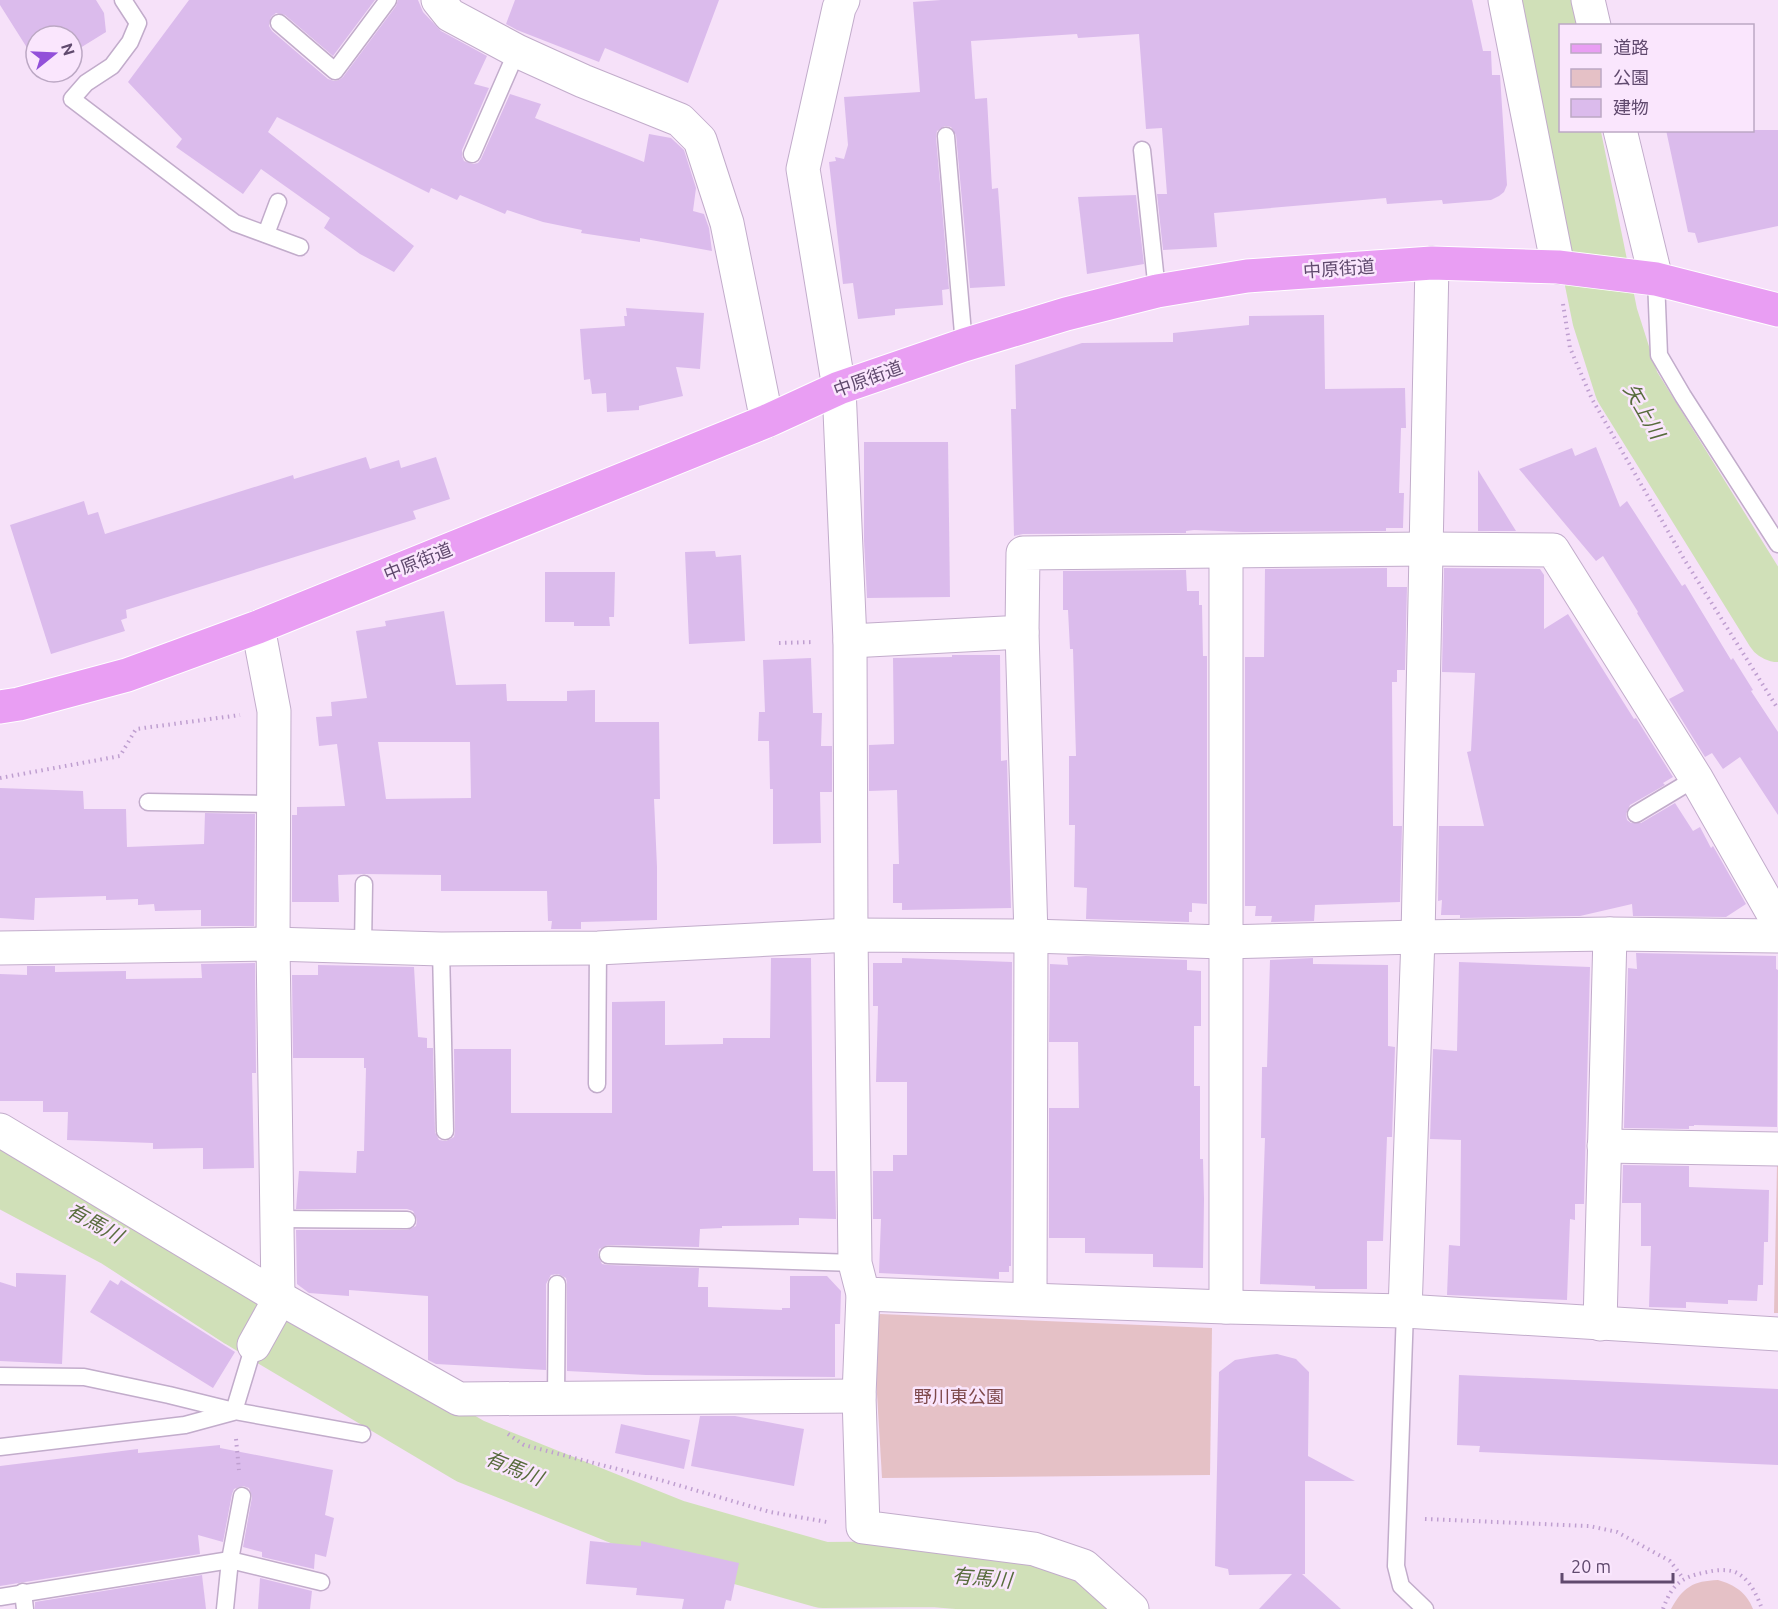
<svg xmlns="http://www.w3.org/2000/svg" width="1778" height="1609" font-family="Ubuntu,'Noto Sans JP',sans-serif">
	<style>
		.green { fill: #e5c1c6 }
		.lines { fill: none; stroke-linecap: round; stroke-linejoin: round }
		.river { stroke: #d0e0b8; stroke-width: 66 }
		.building { fill: #dbbbec; fill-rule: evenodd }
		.service-casing { stroke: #c2accb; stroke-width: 19 }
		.minor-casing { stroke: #c2accb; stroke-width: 35 }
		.primary-casing { stroke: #fff; stroke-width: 35 }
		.path { stroke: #bf9fd0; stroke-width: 4; stroke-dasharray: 1.5 4.5; stroke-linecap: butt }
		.service { stroke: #fff; stroke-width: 16 }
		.minor { stroke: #fff; stroke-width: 33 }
		.primary { stroke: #e99ef3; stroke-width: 33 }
		.labels { text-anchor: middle; stroke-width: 5; stroke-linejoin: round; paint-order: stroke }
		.street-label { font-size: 18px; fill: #604a6e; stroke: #fae6fd }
		.park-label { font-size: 18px; fill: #7e494b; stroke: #fae6fd }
		.water-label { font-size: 20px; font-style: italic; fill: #586c3d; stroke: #fae6fd }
	</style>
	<rect width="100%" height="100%" fill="#f6e1f9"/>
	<g class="green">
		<polygon points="1777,1165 1778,1165 1778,1313 1774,1313"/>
		<polygon points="880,1314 1212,1328 1210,1475 882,1478 873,1326"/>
		<path d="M1718,1580C1735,1585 1746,1592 1753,1609H1671C1683,1587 1693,1581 1718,1580Z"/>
	</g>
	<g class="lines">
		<g class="river">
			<polyline points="1541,0 1560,96"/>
			<polyline points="1567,130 1605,317 1627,386 1778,629"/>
			<polyline points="0,1172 120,1236 243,1316 470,1451 672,1532 823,1575 934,1574 1026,1582 1083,1609"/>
		</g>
	</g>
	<g class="building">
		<polygon points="0,0 96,0 104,13 106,32 72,53 72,36 36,36 36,62 0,5"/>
		<polygon points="189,0 375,0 333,56 285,15 276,13 271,17 269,26 272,31 328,79 334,81 339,80 343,77 396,6 398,0 418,0 423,12 441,31 487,56 474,84 489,88 462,150 462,156 464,161 473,164 478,163 481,159 510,94 541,104 535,118 644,162 649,134 671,138 684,150 696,188 693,211 704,214 709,228 712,251 640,238 640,242 581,233 582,230 543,222 507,210 505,214 460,195 457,200 431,188 429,193 277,117 268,132 414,246 394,272 360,254 324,228 330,218 261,169 243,194 176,147 182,139 128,82"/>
		<polygon points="515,0 719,0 688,83 605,48 599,62 517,30 506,24"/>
		<polygon points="941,0 1472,0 1483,51 1491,51 1492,75 1500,75 1507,185 1504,192 1499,196 1491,200 1443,204 1442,200 1387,204 1386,198 1214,213 1217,247 1163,250 1157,194 1167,194 1162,128 1146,129 1139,34 1078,38 1077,34 971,41 975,99 987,98 992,189 998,188 1005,286 970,288 956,135 951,127 945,126 937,131 936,137 949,289 942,290 943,305 895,309 895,315 858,319 853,283 843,284 829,162 836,161 835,157 844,159 848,145 844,97 920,92 913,2"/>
		<polygon points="1666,130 1778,130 1778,226 1698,243 1695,233 1688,232"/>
		<polygon points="1136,195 1144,264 1087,274 1078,197"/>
		<polygon points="626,308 704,313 700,369 676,367 683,396 639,406 639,410 607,412 606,393 592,394 590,379 584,380 580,329 625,326 624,316 627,316"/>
		<polygon points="1324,315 1325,389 1405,388 1406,428 1401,428 1399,493 1404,493 1403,528 1386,528 1386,531 1243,532 1194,530 1186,531 1186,533 1023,534 1014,536 1011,409 1016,409 1015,365 1082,343 1173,342 1173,333 1249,325 1249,316"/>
		<polygon points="864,442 948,442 950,597 867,598 864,541"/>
		<polygon points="1596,447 1620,507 1627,501 1682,586 1685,584 1731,660 1733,658 1753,690 1751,691 1778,732 1778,815 1740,757 1723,769 1712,753 1705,757 1669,699 1684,691 1637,613 1638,612 1603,556 1596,561 1519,469 1572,448 1575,456"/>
		<polygon points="366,457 370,469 399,460 401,468 436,457 450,499 413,511 416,519 126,610 127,618 121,620 125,631 51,654 10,525 84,501 88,515 98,512 105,534 293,475 294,479"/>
		<polygon points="1478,470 1516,531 1478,531"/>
		<polygon points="715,551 716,557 741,555 745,641 689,644 685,552"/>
		<polygon points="1387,568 1387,587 1407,587 1405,670 1397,670 1397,682 1392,682 1393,826 1402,826 1400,902 1315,905 1314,921 1271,922 1272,916 1255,916 1256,906 1245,906 1245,657 1264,657 1265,569"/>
		<polygon points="1444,568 1540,569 1544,575 1544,629 1568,614 1634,719 1636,718 1673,777 1663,783 1665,785 1630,805 1626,814 1627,820 1631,823 1641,823 1675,803 1693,831 1700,827 1711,848 1713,846 1746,904 1726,917 1633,916 1632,904 1580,916 1460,918 1460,915 1441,915 1442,900 1438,901 1439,826 1484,826 1467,752 1471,751 1475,673 1442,672"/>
		<polygon points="1186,570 1187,591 1199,591 1199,605 1202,605 1203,656 1207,656 1207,904 1192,903 1192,912 1189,912 1189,922 1086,919 1087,888 1074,887 1075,825 1069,825 1069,756 1076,756 1073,649 1070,649 1068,610 1063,610 1063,571"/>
		<polygon points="545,572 615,572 614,617 609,617 610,626 574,626 574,622 545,622"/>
		<path d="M444,611L456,685L506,684L507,701H567V691L595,690V722H659L660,799H654L657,867V920L581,922V929H551L552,921H548L547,891H441V875L364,874L338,875L339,902H292V815H297V807L345,806L337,744L319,746L316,717L332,716L331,702L367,698L356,631L386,626L385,621ZM378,742H470L471,798L386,799Z"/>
		<polygon points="952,655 1000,655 1001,761 1007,760 1011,908 902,910 902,903 893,903 893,864 899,864 897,790 869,791 869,745 894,744 893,658 952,657"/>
		<polygon points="811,658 813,713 822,713 821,746 832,746 832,792 820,792 821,843 773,844 773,789 770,789 769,741 758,741 759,712 765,712 763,660"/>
		<polygon points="0,788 83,791 84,809 126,809 127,847 204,844 205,813 255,814 254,926 201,926 201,910 155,911 154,904 138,905 138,899 106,900 106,896 35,898 34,920 0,918"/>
		<polygon points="1636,953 1776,956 1776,969 1778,970 1777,1127 1694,1125 1694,1126 1689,1126 1689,1129 1624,1128 1628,968 1637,969"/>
		<polygon points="1086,956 1187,960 1187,970 1201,971 1201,1026 1194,1026 1194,1086 1200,1086 1200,1159 1203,1159 1204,1199 1203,1268 1153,1267 1153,1254 1085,1253 1085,1238 1049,1238 1049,1108 1079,1108 1078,1042 1049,1042 1050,964 1068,965 1067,957"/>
		<polygon points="771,958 811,958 813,1171 835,1171 836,1219 799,1218 799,1225 722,1226 722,1228 700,1229 699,1247 608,1245 599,1249 598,1255 602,1264 608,1265 699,1268 698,1287 708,1287 708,1307 782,1310 782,1308 790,1308 790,1276 827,1276 841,1291 840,1324 835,1324 835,1377 646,1375 567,1371 567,1284 566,1278 558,1274 551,1275 546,1284 546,1370 436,1364 428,1360 428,1296 349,1290 349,1296 309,1293 297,1284 296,1230 407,1230 416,1226 417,1220 413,1211 407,1209 296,1209 299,1171 356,1173 357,1151 364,1151 366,1068 364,1068 364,1058 293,1058 292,975 318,975 318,965 414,967 418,1037 427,1038 427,1048 433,1048 435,1132 439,1140 446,1141 454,1137 455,1131 454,1049 511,1049 511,1113 612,1113 612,1002 665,1001 665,1045 723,1044 723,1038 770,1038"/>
		<polygon points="902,958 1012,962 1011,1266 1009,1266 1009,1272 999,1272 999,1279 879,1273 881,1219 873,1219 873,1171 893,1171 893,1155 907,1155 907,1082 876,1082 878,1006 873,1006 873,963 902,963"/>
		<polygon points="1313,958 1313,964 1388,965 1388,1046 1395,1047 1392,1137 1387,1137 1383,1241 1367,1241 1367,1289 1315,1289 1315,1286 1260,1284 1265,1138 1261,1138 1262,1067 1267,1067 1270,960"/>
		<polygon points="1459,962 1590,967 1584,1204 1575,1204 1575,1220 1570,1219 1567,1300 1447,1295 1449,1245 1460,1246 1461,1140 1430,1139 1433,1049 1457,1051"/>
		<polygon points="255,963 256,1073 252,1073 254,1168 203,1169 203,1148 153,1149 153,1143 67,1140 68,1112 43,1112 43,1101 0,1101 0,974 27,975 27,966 55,966 55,972 126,971 126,979 202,978 201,964"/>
		<polygon points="1623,1165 1689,1166 1689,1187 1769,1190 1768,1242 1764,1242 1763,1285 1758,1285 1757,1301 1728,1300 1728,1304 1686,1302 1686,1308 1649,1307 1651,1246 1641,1246 1641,1203 1622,1203"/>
		<polygon points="16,1273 66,1275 62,1364 0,1361 0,1282 16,1287"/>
		<polygon points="110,1280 118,1285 121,1280 235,1352 213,1388 90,1312"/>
		<polygon points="1277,1354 1296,1359 1309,1372 1308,1456 1355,1481 1305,1481 1305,1574 1302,1574 1341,1609 1259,1609 1292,1574 1229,1575 1228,1569 1215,1566 1219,1372 1235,1360 1252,1357"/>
		<polygon points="1459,1375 1778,1389 1778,1465 1479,1452 1480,1446 1457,1445"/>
		<polygon points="700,1416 735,1416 804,1429 794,1486 691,1466"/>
		<polygon points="621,1424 690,1440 684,1469 615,1453"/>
		<polygon points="220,1445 220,1448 333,1470 325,1515 334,1518 326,1557 315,1554 314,1569 262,1557 262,1552 243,1547 252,1497 249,1488 243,1486 234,1489 232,1494 223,1542 198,1535 200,1554 0,1586 0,1466 138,1449 138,1453"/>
		<polygon points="590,1541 641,1546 641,1541 739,1563 731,1601 726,1600 724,1609 682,1609 684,1599 636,1595 637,1588 586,1584"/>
		<polygon points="202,1575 206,1609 35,1609 35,1602"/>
		<polygon points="260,1578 312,1591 310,1609 258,1609"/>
	</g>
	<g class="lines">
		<g class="service-casing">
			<g id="service">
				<polyline points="123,0 138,23 130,42 112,66 86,83 72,99 235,223 300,247"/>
				<polyline points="279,23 335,71 388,0"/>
				<polyline points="946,136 964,345"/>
				<polyline points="1142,150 1157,291"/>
				<polyline points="472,154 517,51"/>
				<polyline points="266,234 278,202"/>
				<polyline points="1656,279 1659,355 1683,396 1778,544"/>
				<polyline points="148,802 274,804"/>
				<polyline points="1636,814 1696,778"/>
				<polyline points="363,947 364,884"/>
				<polyline points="441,949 445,1131"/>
				<polyline points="597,1084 598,948"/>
				<polyline points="277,1219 407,1220"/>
				<polyline points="608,1255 855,1263"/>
				<polyline points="1405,1311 1396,1566 1401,1586 1425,1609"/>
				<polyline points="0,1376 84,1377 169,1395 234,1411 362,1434"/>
				<polyline points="556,1398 557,1284"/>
				<polyline points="234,1411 254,1345"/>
				<polyline points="0,1447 185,1425 233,1412"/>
				<polyline points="23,1592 25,1609"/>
				<polyline points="0,1597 230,1560 321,1582"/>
				<polyline points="225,1609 230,1560 242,1496"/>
			</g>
		</g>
		<g class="minor-casing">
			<g id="minor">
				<polyline points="438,0 450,15 517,51 583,81 680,120 700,140 727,223 767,421"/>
				<polyline points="843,0 839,8 803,169 839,388 850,641 851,935 855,1263 863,1294 859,1396 863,1527 1034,1549 1084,1566 1132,1609"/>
				<polyline points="1505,0 1558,267"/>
				<polyline points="1588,0 1594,26"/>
				<polyline points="1620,130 1656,279"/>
				<polyline points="1226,552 1226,1307"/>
				<polyline points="1022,632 1031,936 1030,1299"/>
				<polyline points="850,641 1022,632 1023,553 1427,549 1553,550 1696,778 1778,922"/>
				<polyline points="0,948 273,944 441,949 598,948 851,935 1031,936 1224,942 1418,937 1610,934 1778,936"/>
				<polyline points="0,1130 278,1297 459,1399 859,1396"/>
				<polyline points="1604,1146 1778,1149"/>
				<polyline points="863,1294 1226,1307 1405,1311 1778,1334"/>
				<polyline points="1405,1311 1418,937 1432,263"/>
				<polyline points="1600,1324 1610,934"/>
				<polyline points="254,1345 274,1309 278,1297 273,944 274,711 258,627"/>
			</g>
		</g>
		<g class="primary-casing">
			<polyline id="primary" points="0,707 19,704 127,675 258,627 767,421 839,388 964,345 1066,314 1157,291 1247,276 1432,263 1558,267 1656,279 1778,310"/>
		</g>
		<g class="path">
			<polyline points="1563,304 1570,348 1592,399 1684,559 1778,709"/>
			<polyline points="779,643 814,642"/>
			<polyline points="0,778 120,756 136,729 240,715"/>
			<polyline points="508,1434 524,1445 664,1481 770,1512 827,1522"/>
			<polyline points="236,1439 239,1470"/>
			<polyline points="1425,1519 1589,1526 1617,1532 1670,1561 1683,1578"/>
			<path d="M1663,1609C1672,1584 1681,1577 1707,1572C1716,1570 1726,1569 1735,1572C1749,1578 1757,1595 1762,1609"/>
		</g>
		<use href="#service" class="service"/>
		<use href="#minor" class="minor"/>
		<use href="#primary" class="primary"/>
	</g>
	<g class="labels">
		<g class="street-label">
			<text transform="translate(1339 269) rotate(-4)" y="6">中原街道</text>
			<text transform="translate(868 379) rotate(-20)" y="6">中原街道</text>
			<text transform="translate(418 562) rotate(-22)" y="6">中原街道</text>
		</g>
		<g class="park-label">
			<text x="959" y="1403">野川東公園</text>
		</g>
		<g class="water-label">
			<text transform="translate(1644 411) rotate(60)" y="7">矢上川</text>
			<text transform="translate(95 1223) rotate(29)" y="7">有馬川</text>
			<text transform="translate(514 1468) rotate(22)" y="7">有馬川</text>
			<text transform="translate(982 1578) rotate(5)" y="7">有馬川</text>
		</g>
	</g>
	<rect x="1559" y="24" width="195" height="108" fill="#fae6fd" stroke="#bca8c4" stroke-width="1.5"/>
	<rect x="1571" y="44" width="30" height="9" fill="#e99ef3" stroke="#bca8c4" stroke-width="1.5"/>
	<text x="1613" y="54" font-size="18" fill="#604a6e">道路</text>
	<rect x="1571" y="69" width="30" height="18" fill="#e5c1c6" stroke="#bca8c4" stroke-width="1.5"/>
	<text x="1613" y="84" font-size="18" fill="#604a6e">公園</text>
	<rect x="1571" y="99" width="30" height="18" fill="#dbbbec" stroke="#bca8c4" stroke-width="1.5"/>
	<text x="1613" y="114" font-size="18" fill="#604a6e">建物</text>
	<g transform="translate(54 54) rotate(72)"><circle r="28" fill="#fae6fd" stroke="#bca8c4" stroke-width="1.5"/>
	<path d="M0-4.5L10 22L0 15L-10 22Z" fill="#9250d9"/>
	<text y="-9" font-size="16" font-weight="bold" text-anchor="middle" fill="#604a6e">N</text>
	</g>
	<path d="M1562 1573v9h111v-9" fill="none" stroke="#604a6e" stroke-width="3"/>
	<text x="1571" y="1573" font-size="18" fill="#604a6e" stroke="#fae6fd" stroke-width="4.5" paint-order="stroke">20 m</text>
</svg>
